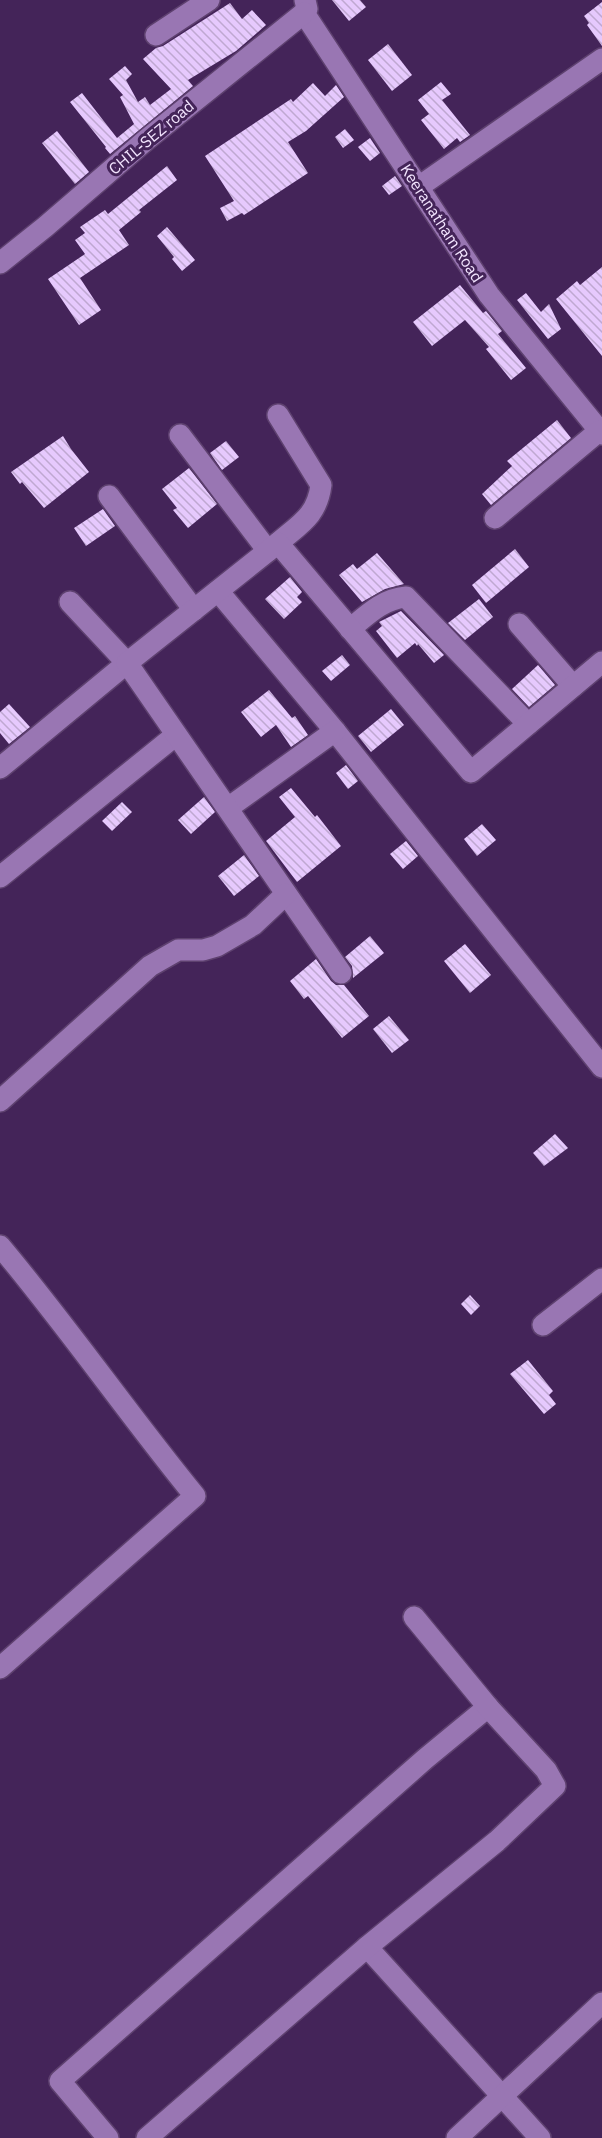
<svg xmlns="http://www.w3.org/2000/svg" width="602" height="2138" font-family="'IBM Plex Sans',sans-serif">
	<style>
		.building { fill: url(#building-back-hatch) }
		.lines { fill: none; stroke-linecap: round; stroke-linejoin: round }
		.minor-casing { stroke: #5e416f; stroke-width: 24 }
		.minor { stroke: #9976b3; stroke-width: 21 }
		.labels { text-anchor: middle; stroke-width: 6; stroke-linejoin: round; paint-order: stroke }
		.street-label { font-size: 16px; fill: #f2e4fe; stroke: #442459 }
	</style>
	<defs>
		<pattern id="building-back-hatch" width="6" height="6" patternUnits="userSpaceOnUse" patternTransform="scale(1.5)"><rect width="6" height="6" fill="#e6c9fd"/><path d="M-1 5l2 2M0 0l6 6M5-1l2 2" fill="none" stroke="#bfa8d1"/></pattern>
	</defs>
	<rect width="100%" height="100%" fill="#442459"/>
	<g class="building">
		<polygon points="332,0 360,0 366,7 349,21"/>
		<polygon points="602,2 602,46 587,25 589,23 584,16"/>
		<polygon points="230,3 242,19 252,10 266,25 236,51 188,80 193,86 110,154 105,148 106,147 70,102 82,93 117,138 134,124 120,97 123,95 109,79 125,66 132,74 126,80 138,102 145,97 150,105 171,89 143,59 156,48 163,46"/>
		<polygon points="388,44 412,75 392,91 368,60"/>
		<polygon points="441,82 451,94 442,100 470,135 460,142 457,138 444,149 421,120 429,114 418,100"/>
		<polygon points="313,83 325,96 336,85 344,97 306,131 288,142 308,173 244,215 242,213 227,221 220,208 234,201 205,156 291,99 293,102"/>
		<polygon points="345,129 354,140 343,148 335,137"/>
		<polygon points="57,131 89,172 75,184 42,143"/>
		<polygon points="370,138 380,153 370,161 358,147"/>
		<polygon points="167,166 177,180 139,210 141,212 119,230 129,245 80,278 101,310 79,325 48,279 85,254 75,240 85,233 80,227 105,210 108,214"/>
		<polygon points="395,176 402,186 389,195 382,186"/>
		<polygon points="167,227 195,260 182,271 172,259 174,257 157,236"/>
		<polygon points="602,267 602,356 556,299 577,281 580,285"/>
		<polygon points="460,285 483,313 486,311 502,331 498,334 526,368 511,380 486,349 489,347 465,320 432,346 413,322"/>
		<polygon points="526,293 541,312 549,304 561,329 548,339 517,300"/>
		<polygon points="557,420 571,438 491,505 482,494 512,466 507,461"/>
		<polygon points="63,436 71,449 89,472 44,508 22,482 20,484 11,472"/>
		<polygon points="226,441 239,457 222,470 210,453"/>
		<polygon points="189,468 217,504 188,528 173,510 177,508 162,489"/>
		<polygon points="103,509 115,526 86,546 74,528"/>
		<polygon points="515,549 529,567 486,603 472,585"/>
		<polygon points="377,553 404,584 385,589 362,602 339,575 353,564 357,569"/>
		<polygon points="290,577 302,592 297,597 302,602 284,619 265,599"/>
		<polygon points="479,599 493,617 465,640 448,623"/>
		<polygon points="401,611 444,655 434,663 418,644 417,646 415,643 397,658 376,631 382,626 379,622"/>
		<polygon points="342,655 350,665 331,681 322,671"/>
		<polygon points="538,665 555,685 529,707 512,689"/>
		<polygon points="269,690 292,718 295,716 308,735 291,747 276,725 261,737 241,712"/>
		<polygon points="9,704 30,727 9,744 0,733 0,712"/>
		<polygon points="391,709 404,725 371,752 358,736"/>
		<polygon points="346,765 358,781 348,789 336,773"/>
		<polygon points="291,788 315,817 317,815 341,846 297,882 266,841 295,817 279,797"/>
		<polygon points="204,797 215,812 191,834 178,820"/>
		<polygon points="122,802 132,812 112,831 102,821"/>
		<polygon points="482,824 496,840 477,856 464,839"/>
		<polygon points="406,841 418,856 403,869 390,854"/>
		<polygon points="244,855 259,876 234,896 218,876"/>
		<polygon points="370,936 384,953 353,978 352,966 345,957"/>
		<polygon points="465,944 491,975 470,993 444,961"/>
		<polygon points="316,959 331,981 336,985 344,985 369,1016 342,1038 308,996 304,999 290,981"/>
		<polygon points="389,1016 409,1040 392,1053 373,1029"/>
		<polygon points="555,1134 568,1148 544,1166 533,1153"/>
		<polygon points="470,1295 480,1306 471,1315 461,1304"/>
		<polygon points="528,1360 553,1391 549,1395 556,1404 544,1414 510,1374"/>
	</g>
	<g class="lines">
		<g class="minor-casing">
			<g id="minor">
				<polyline points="305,0 307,9 304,13 489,295 602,434"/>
				<polyline points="156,35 209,0"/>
				<polyline points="420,186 602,59"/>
				<polyline points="0,263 45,227 146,140 304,13"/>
				<polyline points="180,435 268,551"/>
				<polyline points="109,496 194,610"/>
				<polyline points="495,518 599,431"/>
				<path d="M278,543C300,524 317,516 321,485L278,415"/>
				<polyline points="218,591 335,731 602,1067"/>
				<polyline points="519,624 573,686"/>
				<path d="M350,629C368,614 383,599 406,597L528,724"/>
				<polyline points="0,768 127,663 70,602"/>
				<polyline points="228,808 335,731"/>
				<polyline points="0,877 176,735"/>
				<polyline points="341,973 127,663 278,543 471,772 602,662"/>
				<polyline points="0,1101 150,966 178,950 203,950 217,946 253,925 286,894"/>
				<path d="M0,1246C68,1327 128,1414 195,1496L0,1668"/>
				<polyline points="543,1325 602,1279"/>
				<polyline points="367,1947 540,2138"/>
				<polyline points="108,2138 60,2081 425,1759 488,1707"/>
				<polyline points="147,2138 367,1947 497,1841 555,1786 546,1770 488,1707 414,1617"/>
				<polyline points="457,2138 602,2003"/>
			</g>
		</g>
		<use href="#minor" class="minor"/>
	</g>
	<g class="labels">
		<g class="street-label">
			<text transform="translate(151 137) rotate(-40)" y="6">CHIL-SEZ road</text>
			<text transform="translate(442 223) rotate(57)" y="6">Keeranatham Road</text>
		</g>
	</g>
</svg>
